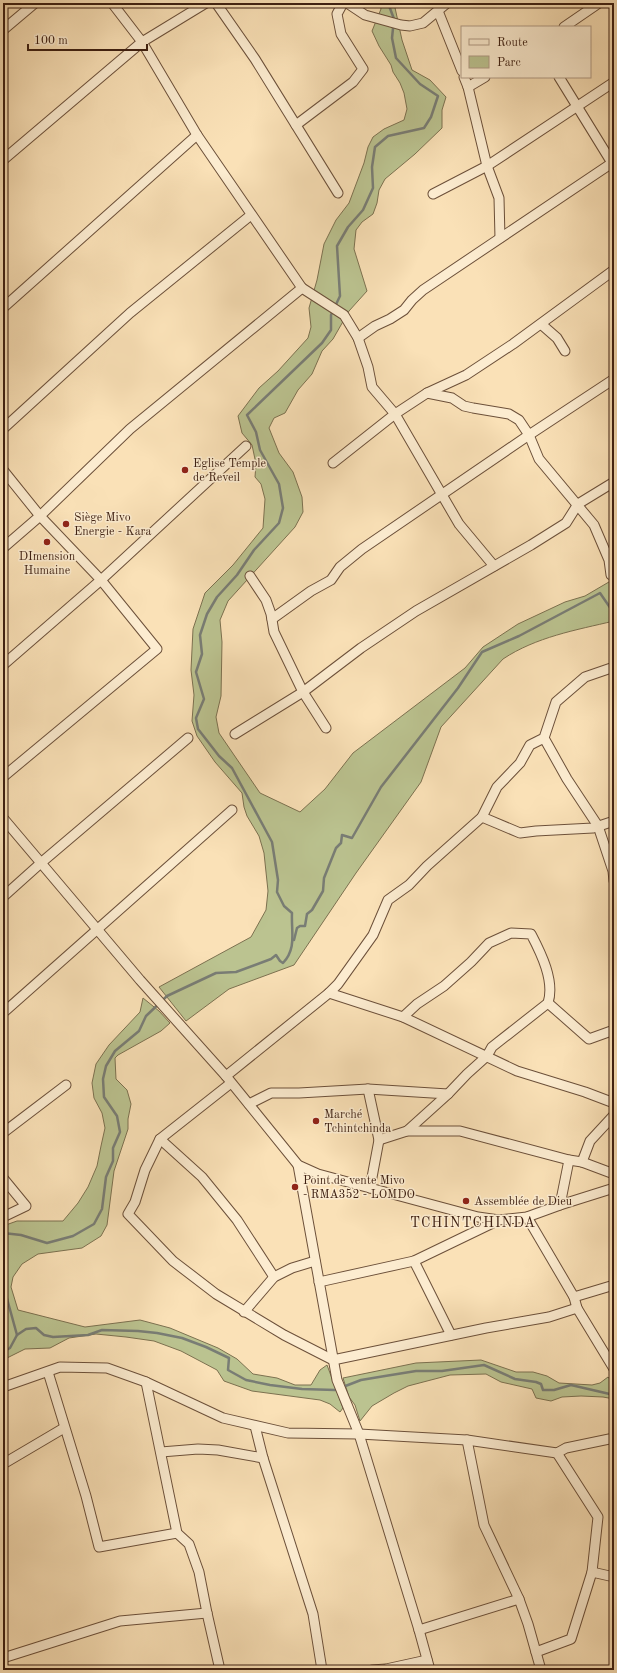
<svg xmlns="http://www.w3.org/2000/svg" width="617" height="1673" font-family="'Old Standard TT',serif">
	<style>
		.green { fill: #bbc390; stroke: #7c7150 }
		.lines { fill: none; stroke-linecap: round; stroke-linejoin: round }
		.stream { stroke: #797d75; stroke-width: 2.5 }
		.minor-casing { stroke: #6c503a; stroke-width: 11 }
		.minor { stroke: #fcecd0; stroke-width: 9 }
		.poi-dot { fill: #8f2418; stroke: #fcecd0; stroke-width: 1.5 }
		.labels { text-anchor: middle; stroke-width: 3; stroke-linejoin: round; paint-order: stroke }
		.poi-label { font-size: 12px; fill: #3d1f11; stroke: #fcecd0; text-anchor: start }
		.quarter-label { font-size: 14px; letter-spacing: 1px; fill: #3d1f11; stroke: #fcecd0 }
	</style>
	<rect width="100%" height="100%" fill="#fae1b7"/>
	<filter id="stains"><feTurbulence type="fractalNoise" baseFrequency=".005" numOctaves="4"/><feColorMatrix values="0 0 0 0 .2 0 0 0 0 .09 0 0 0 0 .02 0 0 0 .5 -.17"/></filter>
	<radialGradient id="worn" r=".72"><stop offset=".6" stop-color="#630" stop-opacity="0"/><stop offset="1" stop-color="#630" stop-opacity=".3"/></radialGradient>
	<g class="green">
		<path d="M380,3H394L402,40L412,70L430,80L446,97L442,110V128L415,154L385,179L379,190L377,203L373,214L362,222L356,230L354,249L367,291L349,311L333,339L322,351L312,374L298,390L285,413L274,418L269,428L279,453L293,472L302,497L303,512L295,527L228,601L220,620L222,642L221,696L216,717L219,733L260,793L300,812L325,789L353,753L465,668L483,647L518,624L565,602L585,596L614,579V621C576,630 536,637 503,659L441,727L421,782L356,873L294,965L229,989L186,1021L159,987L251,937L266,910L268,891L264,853L259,836L247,816L244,807L242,793L215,762L197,736L192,721L194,695L191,670L193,629L205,593L233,565L263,528L265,499L261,484L255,477L256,464L252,445L242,433L238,416L259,388L278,371L308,338L311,327L309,308L317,280L324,244L336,220L349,203L364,163L368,147L373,137L384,129L404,120L407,109L404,93L400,83L393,72L391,65L379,46L372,31L381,9Z"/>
		<polygon points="143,998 159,1011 170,1023 161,1031 118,1055 115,1058 116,1079 127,1090 131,1104 128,1119 128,1129 114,1171 107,1225 101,1236 82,1248 38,1254 22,1264 13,1277 11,1287 18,1310 85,1327 140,1320 170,1328 218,1348 237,1359 253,1374 277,1378 295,1385 311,1385 320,1370 327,1365 343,1408 340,1412 330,1404 320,1400 252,1391 224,1381 217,1370 181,1351 154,1341 126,1337 96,1334 69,1338 50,1348 25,1349 3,1360 3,1226 17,1221 63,1221 78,1203 88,1187 97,1166 101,1146 105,1128 102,1113 94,1098 92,1083 96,1064 109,1045 140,1012"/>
		<polygon points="481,1360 516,1372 533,1372 547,1376 559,1383 592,1385 600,1383 608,1377 614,1384 614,1399 603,1397 581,1396 562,1397 551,1401 536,1398 532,1389 501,1382 486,1374 450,1375 408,1386 394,1393 372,1406 360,1421 355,1405 349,1397 343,1378 416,1363"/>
	</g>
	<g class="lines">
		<g class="stream">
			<polyline points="294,940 297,928 300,926 305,926 307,914 312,910 323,891 324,878 336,848 341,843 342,835 352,838 381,787 458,688 482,652 519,636 600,593 611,609 614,608"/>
			<path d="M3,1233L21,1235L47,1243L73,1236L94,1224L102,1209L106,1177L113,1161V1148L120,1132L117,1116L104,1097L103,1079L106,1066L115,1051L139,1031L146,1016L167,996L216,973L236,972L271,959L276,955L280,961L283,963C297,948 291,932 292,913L284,906L277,892L278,880L272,842L232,768L219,756L198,729L196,718L204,699L196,672L202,654L200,635L207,614L217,597L237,575L254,550L279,523L283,508L279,484L260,450L256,432L247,415L322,343L331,330V315L340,296L337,246L348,227L363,210L373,188L372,167L375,147L388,136L424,128L431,117L438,96L420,84L396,58L392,38L394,19L388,3"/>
			<polyline points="3,1293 6,1295 17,1335 10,1348 3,1352"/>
			<polyline points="17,1335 26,1329 36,1328 44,1335 53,1337 88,1335 102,1330 138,1331 157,1333 182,1338 206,1347 229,1358 228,1370 246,1380 270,1385 302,1389 335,1390 361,1380 385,1376 416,1371 442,1371 484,1365 515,1379 536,1382 541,1384 543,1390 554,1390 571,1385 614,1395"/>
		</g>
		<g class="minor-casing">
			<g id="minor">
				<polyline points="112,3 142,42 197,135 302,288"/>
				<polyline points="216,3 255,59 338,193"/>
				<polyline points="347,3 365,15 401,25 410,26 423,23 447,3"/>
				<polyline points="438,11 462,71"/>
				<polyline points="564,27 599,3"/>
				<polyline points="3,30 35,3"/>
				<polyline points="464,77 468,87 487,166 499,198 500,238"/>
				<polyline points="559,77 612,163"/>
				<polyline points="468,87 485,77"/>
				<polyline points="296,125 353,82 363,69 341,34 337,14 343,3"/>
				<polyline points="3,160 142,42 206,3"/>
				<polyline points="433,194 487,166 614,82"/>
				<polyline points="3,308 197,135"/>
				<polyline points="541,324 557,338 565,351"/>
				<polyline points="358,338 375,326 390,319 404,310 412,300 423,290 612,163 614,166"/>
				<polyline points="427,393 452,398 464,406 473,408 509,414 519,420 529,435 539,459 594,525 609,560 611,575"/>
				<polyline points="3,429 130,313 251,215"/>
				<polyline points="333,463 395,414 427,393 466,375 513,344 614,270"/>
				<polyline points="3,470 40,516 101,580 157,649 3,777"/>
				<polyline points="3,548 40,516 130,429 302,288 344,315 358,338 368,367 372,387 395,414 459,524 494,566"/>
				<polyline points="250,576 266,600 271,614 274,632 303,692 326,728"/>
				<polyline points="272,619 311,591 331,580 340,567 362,549 529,435 614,379"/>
				<polyline points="3,665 101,580 246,446"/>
				<polyline points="235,734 303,692 361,648 416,611 531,545 566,523 578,504 614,482"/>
				<polyline points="544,738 567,779 598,826 613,871 614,881"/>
				<polyline points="482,817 520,833 536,831 593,828 614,821"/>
				<polyline points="3,818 140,980 226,1076 298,1165 318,1174 478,1217 499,1220 527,1217 560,1205 614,1188"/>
				<polyline points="3,897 42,862 188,738"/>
				<polyline points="329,993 403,1017 517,1071 585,1092 614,1103"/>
				<polyline points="548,1003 589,1039 614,1030"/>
				<polyline points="3,1013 232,810"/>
				<path d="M403,1017L417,1004L444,986L471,962L489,943L511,933L531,934C541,953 555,981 548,1003L492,1047L487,1056L467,1074L448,1094L407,1131"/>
				<polyline points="226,1076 329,993 338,984 373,935 388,900 409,885 427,866 482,817 497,787 520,763 530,745 544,738 556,702 585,677 614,667"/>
				<polyline points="231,1083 160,1139 145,1170 135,1202 128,1214 173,1261 216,1294 284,1335 333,1360 486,1328 549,1317 577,1308"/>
				<polyline points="368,1089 379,1140 370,1188"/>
				<polyline points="249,1104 271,1093 299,1093 368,1089 448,1094"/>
				<polyline points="3,1133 66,1085"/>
				<polyline points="160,1139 202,1177 237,1220 274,1277"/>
				<polyline points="379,1140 407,1131 460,1131 569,1160 560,1205"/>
				<polyline points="569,1160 582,1162 590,1141 614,1115"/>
				<polyline points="582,1162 614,1174"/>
				<polyline points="298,1165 337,1380 359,1434 419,1630 430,1670"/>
				<polyline points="3,1178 26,1206 3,1217"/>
				<polyline points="527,1217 574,1297 577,1308 614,1369"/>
				<polyline points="414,1261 451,1335"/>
				<polyline points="319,1282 414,1261 499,1220"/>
				<polyline points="574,1297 614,1285"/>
				<polyline points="244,1312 274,1277 292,1268 315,1261"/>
				<polyline points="48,1372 86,1496 99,1547 177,1533"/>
				<polyline points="146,1382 177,1533 189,1544 199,1572 207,1613 220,1670"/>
				<polyline points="3,1387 60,1367 107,1368 146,1382 223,1418 288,1433 359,1434 467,1440 557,1453 566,1448 614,1438"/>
				<polyline points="255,1426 263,1458 313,1614 322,1670"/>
				<polyline points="467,1440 484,1525 519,1599 528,1624 541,1670"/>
				<polyline points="161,1452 198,1449 218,1450 263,1458"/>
				<polyline points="3,1464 64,1428"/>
				<polyline points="592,1572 614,1577"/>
				<polyline points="419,1630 519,1599"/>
				<polyline points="536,1652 571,1639 592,1572 598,1517 557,1453"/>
				<polyline points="3,1658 120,1621 207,1613"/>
				<polyline points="372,1670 386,1669 427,1660"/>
			</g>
		</g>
		<use href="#minor" class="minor"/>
	</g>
	<g class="poi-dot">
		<circle cx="185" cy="470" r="4"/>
		<circle cx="66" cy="524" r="4"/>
		<circle cx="47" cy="542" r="4"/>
		<circle cx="316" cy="1121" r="4"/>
		<circle cx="295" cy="1187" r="4"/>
		<circle cx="466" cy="1201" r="4"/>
	</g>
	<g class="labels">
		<g class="poi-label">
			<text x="193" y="467">Eglise Temple<tspan x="193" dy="14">de Reveil</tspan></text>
			<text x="74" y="521">Siège Mivo<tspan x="74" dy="14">Energie - Kara</tspan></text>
			<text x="47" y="560" text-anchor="middle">DImension<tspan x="47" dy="14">Humaine</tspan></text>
			<text x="324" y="1118">Marché<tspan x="324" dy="14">Tchintchinda</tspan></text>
			<text x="303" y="1184">Point de vente Mivo<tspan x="303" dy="14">- RMA352 - LOMDO</tspan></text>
			<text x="474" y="1205">Assemblée de Dieu</text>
		</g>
		<g class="quarter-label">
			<text x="473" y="1227">TCHINTCHINDA</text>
		</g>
	</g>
	<rect width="617" height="1673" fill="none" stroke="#fae1b7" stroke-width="16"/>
	<rect x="4" y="4" width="609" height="1665" fill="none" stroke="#3d1f11" stroke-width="2"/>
	<rect x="8" y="8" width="601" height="1657" fill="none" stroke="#3d1f11"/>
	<rect x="461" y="26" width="130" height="52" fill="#fcecd0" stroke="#b09a84"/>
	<rect x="469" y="39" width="20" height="6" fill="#fcecd0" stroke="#b09a84"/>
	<text x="497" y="46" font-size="12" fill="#3d1f11">Route</text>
	<rect x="469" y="56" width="20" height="12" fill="#bbc390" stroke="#b09a84"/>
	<text x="497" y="66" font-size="12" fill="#3d1f11">Parc</text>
	<path d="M28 44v6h119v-6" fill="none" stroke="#3d1f11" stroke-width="2"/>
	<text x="34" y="44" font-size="12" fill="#3d1f11" stroke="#fcecd0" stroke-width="3" paint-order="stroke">100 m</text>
	<rect width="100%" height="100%" filter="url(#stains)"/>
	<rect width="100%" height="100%" fill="url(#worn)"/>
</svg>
